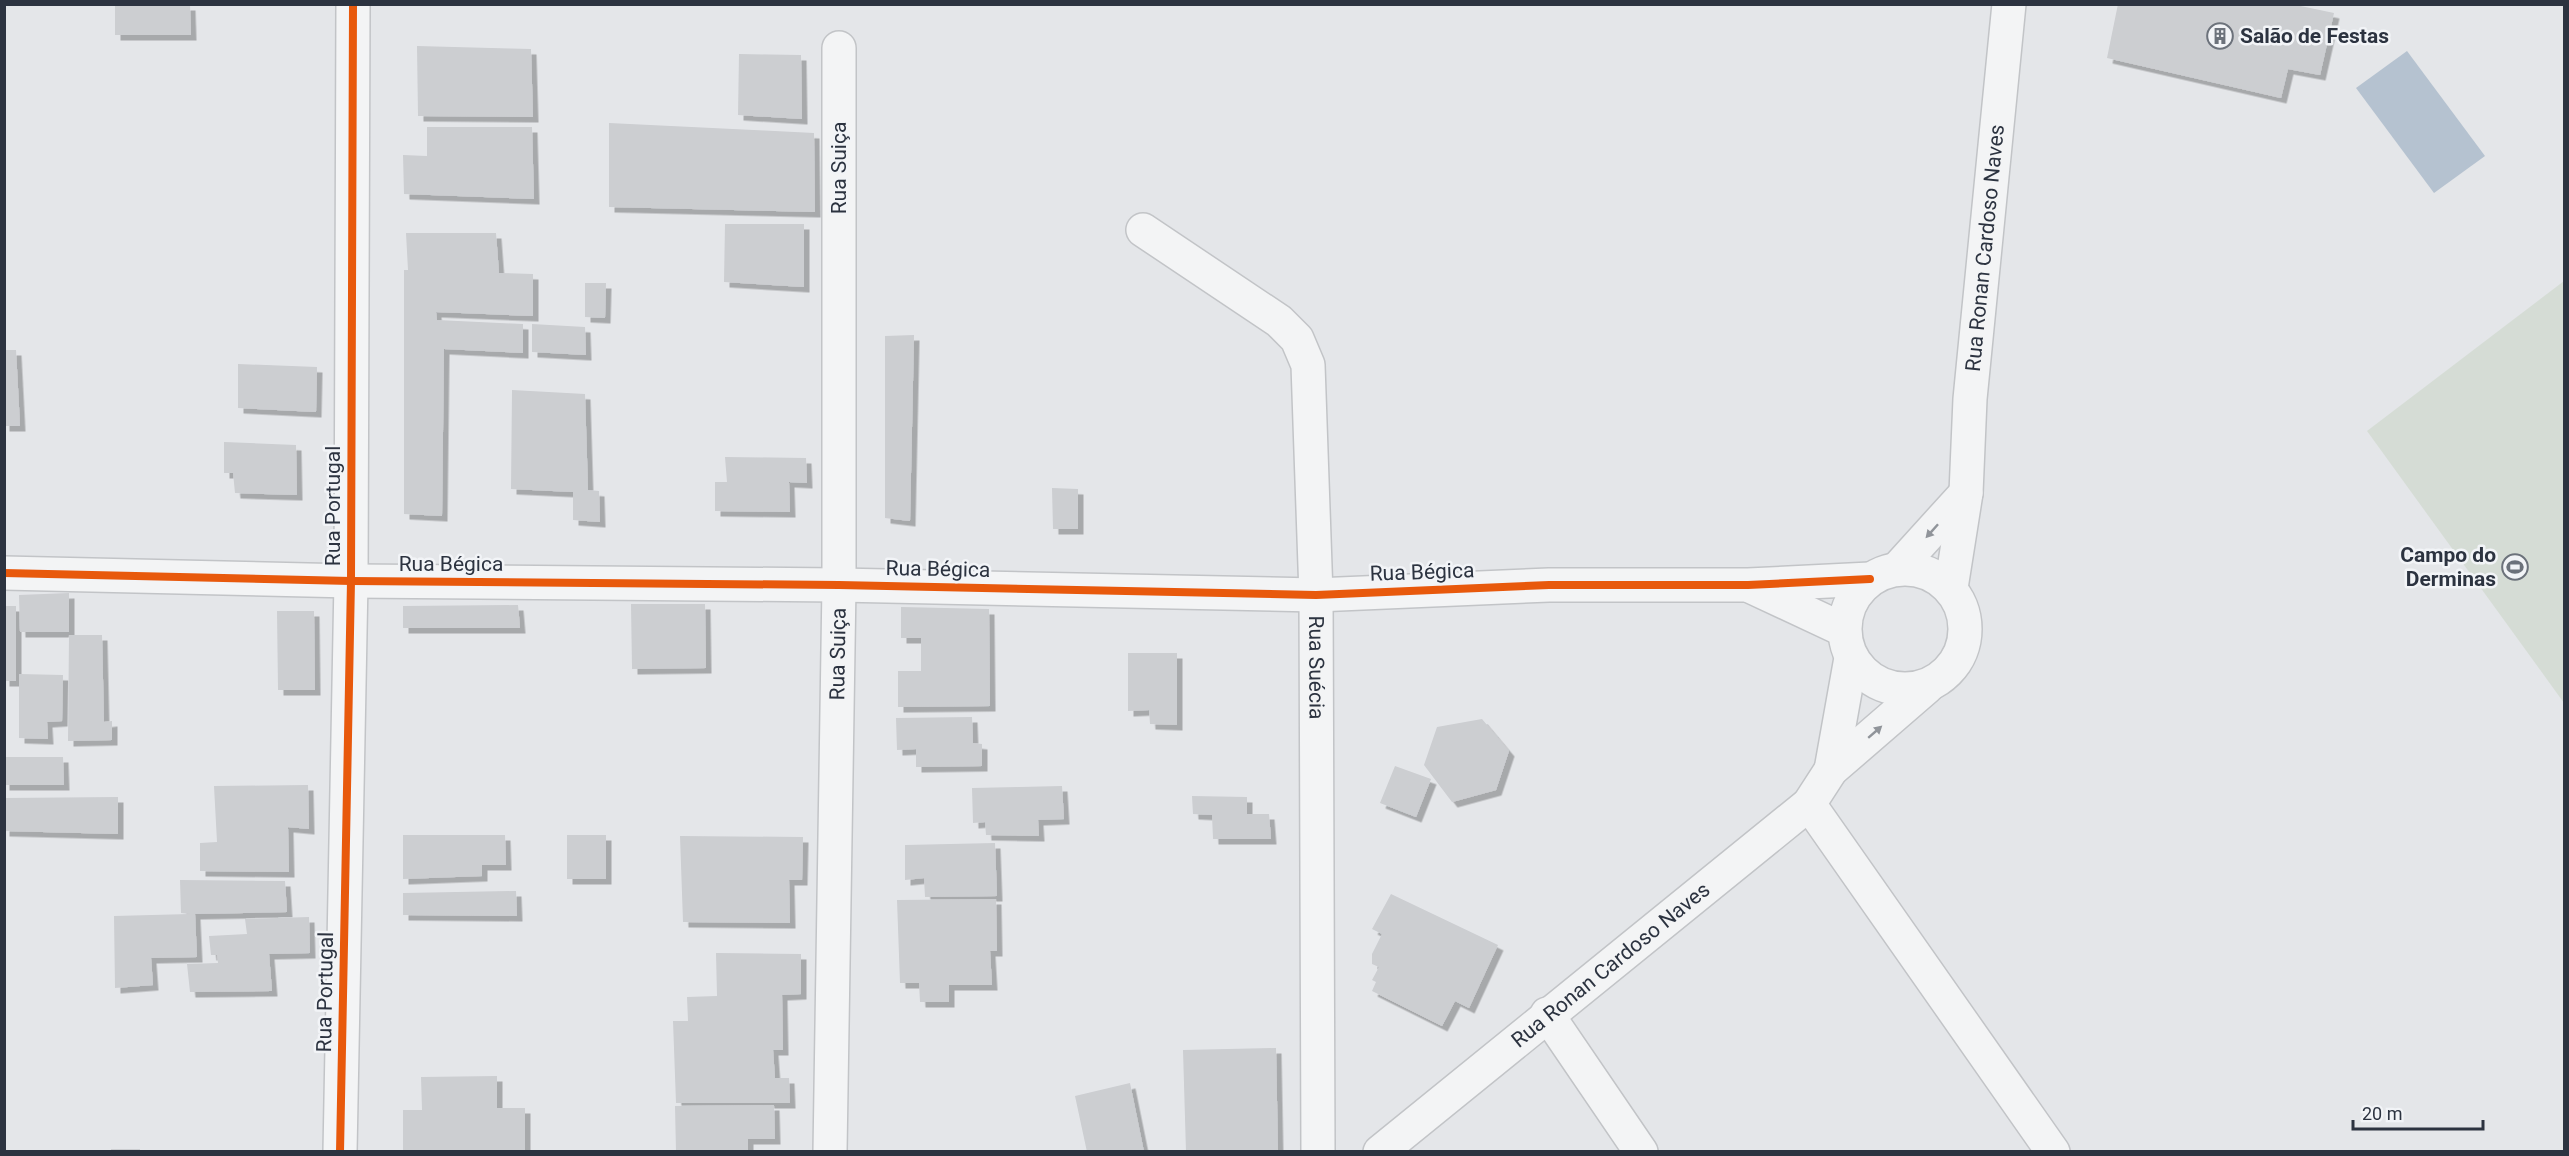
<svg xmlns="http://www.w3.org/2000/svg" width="2569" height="1156" font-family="Roboto,sans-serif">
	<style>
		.green { fill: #d5dcd5 }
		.water { fill: #b5c2d0 }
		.building { fill: #ccced1; filter: url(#shadow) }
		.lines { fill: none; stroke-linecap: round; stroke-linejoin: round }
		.minor-casing { stroke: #c2c4c7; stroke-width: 36 }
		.minor { stroke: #f3f4f5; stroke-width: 33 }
		.cycleway-casing { stroke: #f2f4f7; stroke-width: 11 }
		.cycleway { stroke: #e8590c; stroke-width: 8 }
		.oneway { fill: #90949a }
		.labels { text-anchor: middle; stroke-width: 5; stroke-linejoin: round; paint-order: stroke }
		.poi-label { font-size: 21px; font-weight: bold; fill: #2c3340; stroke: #f2f4f7; text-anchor: start }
		.street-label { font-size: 21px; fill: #2c3340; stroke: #f2f4f7 }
	</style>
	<defs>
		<filter id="shadow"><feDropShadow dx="5.5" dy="5.5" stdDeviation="0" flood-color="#0004"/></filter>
	</defs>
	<rect width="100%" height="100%" fill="#e4e6e9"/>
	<polygon class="green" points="2564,281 2564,703 2367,431"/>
	<polygon class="water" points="2407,51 2485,156 2434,193 2356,88"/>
	<g class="building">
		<polygon points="2118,4 2291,4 2334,13 2320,75 2288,69 2281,98 2107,58"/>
		<polygon points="115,5 190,5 191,35 115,35"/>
		<polygon points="417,46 531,49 533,117 418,116"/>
		<polygon points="739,54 801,55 802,119 738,115"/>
		<polygon points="609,123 814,133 815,212 609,207"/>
		<polygon points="427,127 532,127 534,199 404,194 403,155 427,156"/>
		<polygon points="725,224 804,224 804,287 724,282"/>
		<polygon points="406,233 496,233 499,273 533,274 533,316 436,312 437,320 523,324 523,353 444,349 442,516 404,514 404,270 408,270"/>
		<polygon points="585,283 606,283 605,318 585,317"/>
		<polygon points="532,324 585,327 586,355 532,352"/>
		<polygon points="914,335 910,521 885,518 885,336"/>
		<polygon points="4,350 16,350 20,426 4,426"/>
		<polygon points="238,364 317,367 316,412 238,408"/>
		<polygon points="512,390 585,394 588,490 599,491 600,522 573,520 573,492 511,489"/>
		<polygon points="224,442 296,445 297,495 235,493 233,473 224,473"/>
		<polygon points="725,457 806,458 807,483 789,482 790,512 715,511 715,482 727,482"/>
		<polygon points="1052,488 1078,489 1078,529 1053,529"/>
		<polygon points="69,593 69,632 20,632 19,595"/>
		<polygon points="631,604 705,604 706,668 632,669"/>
		<polygon points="518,605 520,628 403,628 403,606"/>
		<rect x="4" y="606" width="12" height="75"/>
		<polygon points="901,607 989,609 990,706 898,707 898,671 921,671 921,638 901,638"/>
		<polygon points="277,611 314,611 315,690 278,690"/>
		<polygon points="69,635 102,635 104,722 112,721 112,740 68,741"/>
		<polygon points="1128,653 1177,653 1177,725 1150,724 1149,710 1128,711"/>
		<polygon points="19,674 63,675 62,721 47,722 48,739 19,738"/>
		<polygon points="972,717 973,743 982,744 982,766 916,767 916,749 897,750 896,718"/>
		<polygon points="1482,719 1509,751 1496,790 1452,802 1424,765 1437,727"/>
		<polygon points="4,757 63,757 64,785 4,785"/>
		<polygon points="1395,766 1431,779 1416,817 1380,803"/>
		<polygon points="308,785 309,829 288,827 289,872 200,871 200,843 217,842 214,786"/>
		<polygon points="1062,786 1064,819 1038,820 1039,836 986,835 985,822 973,823 972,788"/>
		<polygon points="1192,796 1247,797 1247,814 1269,814 1271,839 1213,839 1212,815 1193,814"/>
		<polygon points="118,797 118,834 4,831 4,798"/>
		<polygon points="403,835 505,835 506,865 482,865 482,876 403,879"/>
		<rect x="567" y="835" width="39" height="44"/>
		<polygon points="680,836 803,837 802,880 789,880 790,923 683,922"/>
		<polygon points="995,843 997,896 925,897 924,878 905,880 905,845"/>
		<polygon points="180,880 285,881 287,912 195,914 197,957 151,958 153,985 115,988 114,916 190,914 181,913"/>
		<polygon points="516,891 517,916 403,915 403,893"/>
		<polygon points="1391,894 1498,945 1469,1008 1455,1001 1442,1026 1372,991 1376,982 1372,980 1379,967 1372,964 1372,954 1382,934 1372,929"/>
		<polygon points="996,899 997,951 990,951 992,985 949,985 949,1002 920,1002 919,983 900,983 897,900"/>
		<polygon points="309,917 310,953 269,954 272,991 190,992 187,964 218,963 217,955 211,955 209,936 247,934 245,919"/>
		<polygon points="716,953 801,954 801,994 782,995 783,1050 773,1050 775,1078 789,1078 790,1103 676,1103 673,1021 688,1021 687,997 717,996"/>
		<polygon points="1276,1048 1278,1152 1186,1152 1183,1050"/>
		<polygon points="497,1076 497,1108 525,1108 525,1152 403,1152 403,1110 422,1110 421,1077"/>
		<polygon points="1130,1083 1144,1152 1087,1152 1075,1096"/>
		<polygon points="774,1105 775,1139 748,1139 748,1152 676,1152 675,1106"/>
		<rect x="111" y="1149" width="29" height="3"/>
	</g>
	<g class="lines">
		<g class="minor-casing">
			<g id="minor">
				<path id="s1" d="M1143,230L1279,321L1297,339L1308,365L1316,595L1318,1152"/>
				<circle cx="1905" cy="629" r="60"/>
				<polyline points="1897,569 1966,493"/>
				<polyline points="4,573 351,581 839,585 1316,595 1549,585 1748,585 1870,579"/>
				<polyline points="1752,587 1844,630"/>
				<path id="s2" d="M1951,588L1966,493L1970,399L2009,4"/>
				<polyline points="1831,770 1851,658"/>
				<polyline points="1809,804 2053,1152"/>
				<polyline points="1547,1014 1641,1152"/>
				<polyline points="340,1152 351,581 353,4"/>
				<path id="s3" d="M830,1152L839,585V48"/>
				<path id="s4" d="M1380,1152L1809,804L1831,770L1927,687"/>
			</g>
		</g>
		<use href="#minor" class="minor"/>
		<g class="cycleway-casing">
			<g id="cycleway">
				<polyline points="4,573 351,581 839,585 1316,595 1549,585 1748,585 1870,579"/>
				<polyline points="340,1152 351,581 353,4"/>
			</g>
		</g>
		<use href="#cycleway" class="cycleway"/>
	</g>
	<defs><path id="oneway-solid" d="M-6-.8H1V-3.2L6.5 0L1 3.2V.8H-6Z" transform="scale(1.5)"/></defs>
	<g class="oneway">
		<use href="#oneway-solid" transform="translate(1932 531) rotate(132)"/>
		<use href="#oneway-solid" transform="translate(1875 732) rotate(-41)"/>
	</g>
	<defs>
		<g id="building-ring" transform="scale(1.35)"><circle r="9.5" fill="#f2f4f7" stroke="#6c727b" stroke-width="1.5"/><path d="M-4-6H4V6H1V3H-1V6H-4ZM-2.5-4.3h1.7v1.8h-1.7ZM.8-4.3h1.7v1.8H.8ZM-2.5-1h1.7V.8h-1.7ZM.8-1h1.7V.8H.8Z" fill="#6c727b"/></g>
		<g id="stadium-ring" transform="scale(1.35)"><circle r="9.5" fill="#f2f4f7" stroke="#6c727b" stroke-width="1.5"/><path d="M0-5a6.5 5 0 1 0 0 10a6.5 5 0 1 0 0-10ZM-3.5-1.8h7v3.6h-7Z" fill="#6c727b"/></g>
	</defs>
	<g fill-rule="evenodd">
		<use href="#building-ring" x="2220" y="36"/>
		<use href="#stadium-ring" x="2515" y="567"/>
	</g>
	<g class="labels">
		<g class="poi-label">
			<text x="2240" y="43">Salão de Festas</text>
			<text x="2496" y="562" text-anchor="end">Campo do<tspan x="2496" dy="24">Derminas</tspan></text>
		</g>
		<g class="street-label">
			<text transform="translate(839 168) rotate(-90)" y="7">Rua Suiça</text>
			<text dy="7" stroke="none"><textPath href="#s2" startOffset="342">Rua Ronan Cardoso Naves</textPath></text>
			<text transform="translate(333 506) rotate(-90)" y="7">Rua Portugal</text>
			<text x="451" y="571">Rua Bégica</text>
			<text transform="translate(938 569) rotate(1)" y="7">Rua Bégica</text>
			<text transform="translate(1422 572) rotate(-2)" y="7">Rua Bégica</text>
			<text dy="7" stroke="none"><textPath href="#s3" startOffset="498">Rua Suiça</textPath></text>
			<text dy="7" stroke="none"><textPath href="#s1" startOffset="520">Rua Suécia</textPath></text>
			<text dy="7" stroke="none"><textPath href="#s4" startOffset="297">Rua Ronan Cardoso Naves</textPath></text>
			<text transform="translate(325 992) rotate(-89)" y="7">Rua Portugal</text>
		</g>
	</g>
	<rect width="2569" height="1156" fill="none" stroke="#2c3340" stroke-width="12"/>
	<path d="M2353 1120v9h130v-9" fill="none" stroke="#2c3340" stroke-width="3"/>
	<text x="2362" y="1120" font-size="18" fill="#2c3340" stroke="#f2f4f7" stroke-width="4.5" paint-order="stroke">20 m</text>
</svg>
